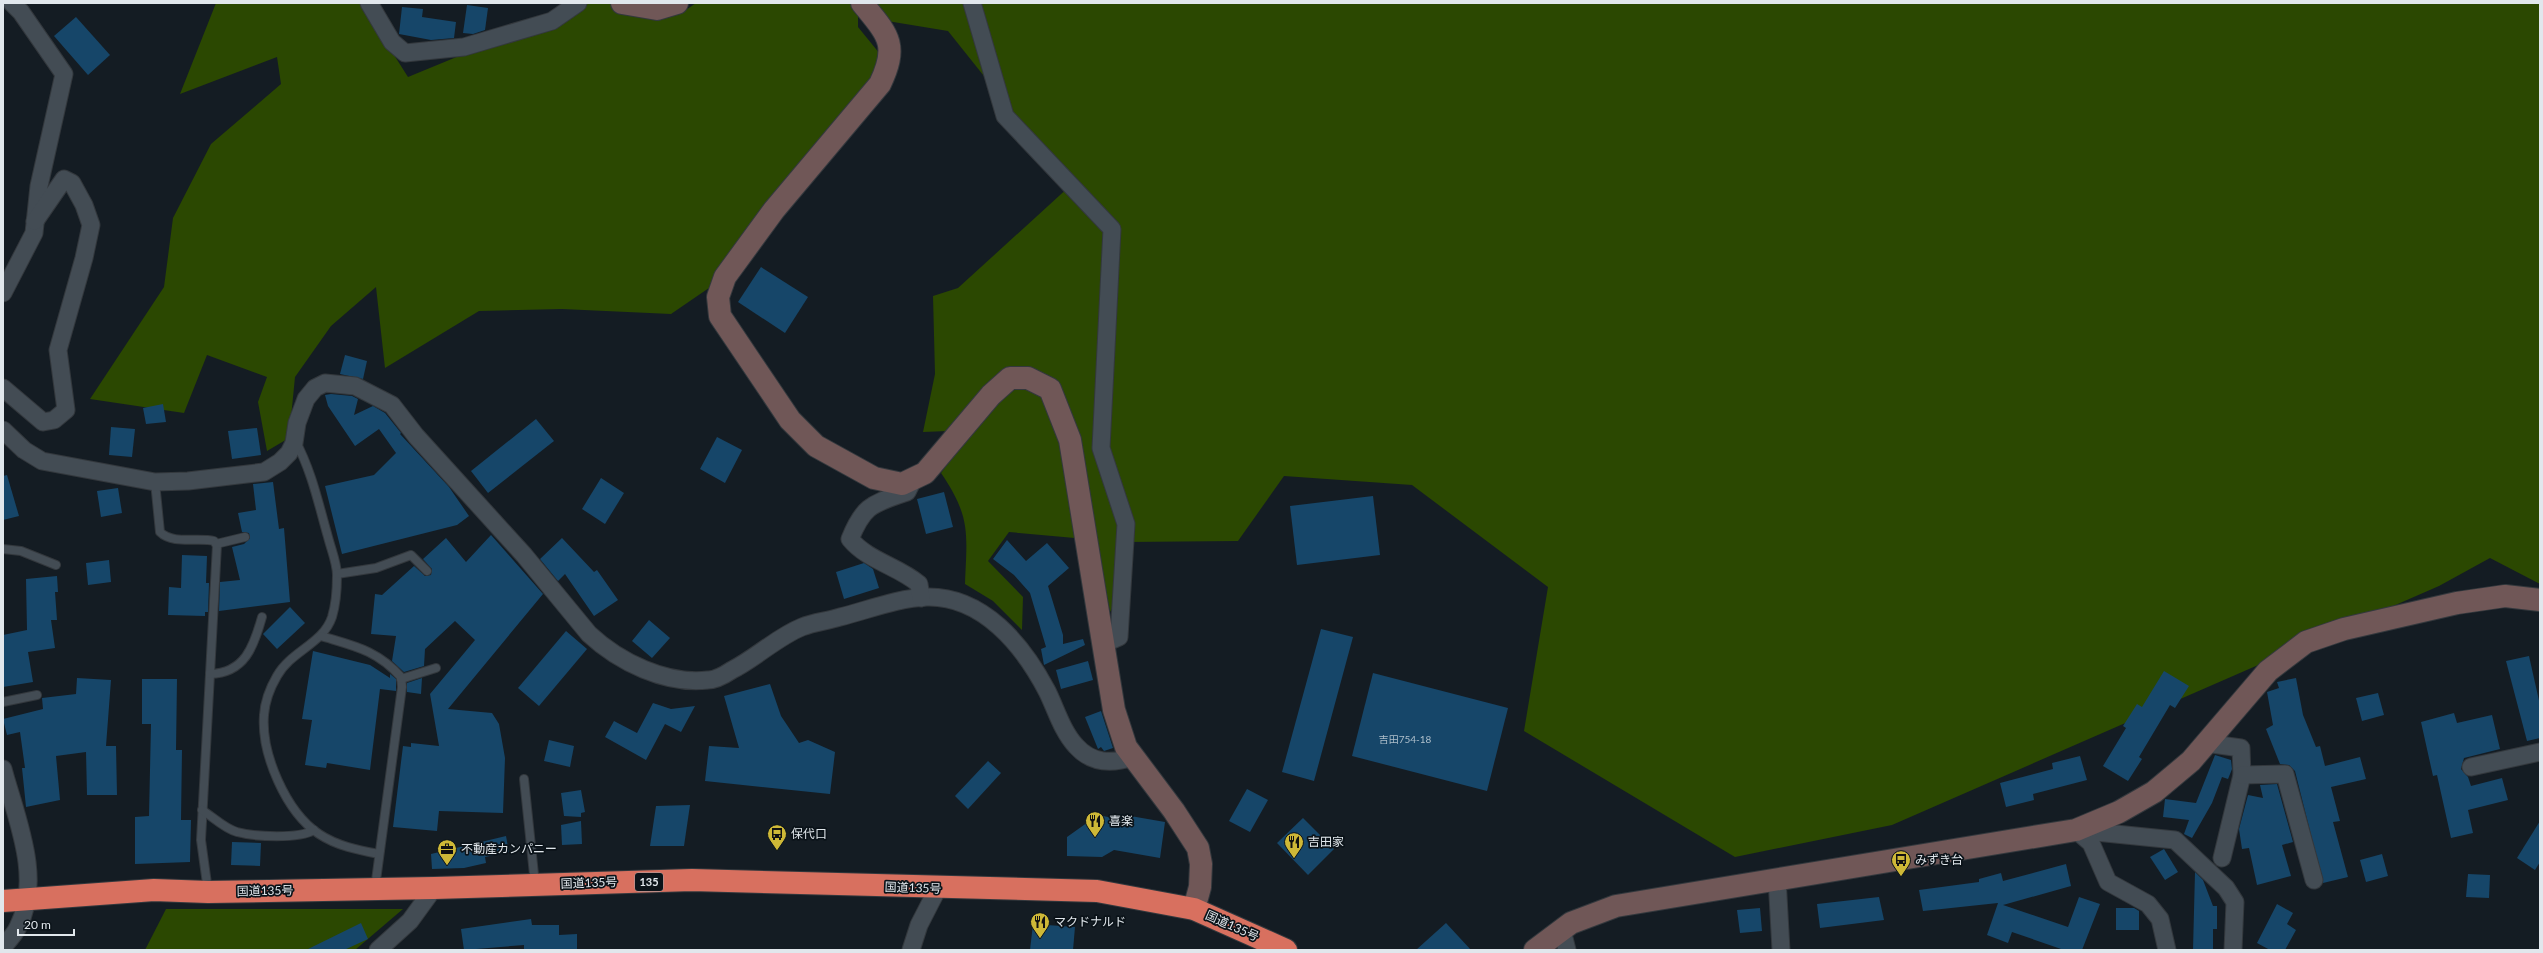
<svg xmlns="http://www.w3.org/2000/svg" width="2543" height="953" font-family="Lato,'Noto Sans JP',sans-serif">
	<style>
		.green { fill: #2b4801 }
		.building { fill: #164669 }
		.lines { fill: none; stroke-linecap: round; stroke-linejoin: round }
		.lane-casing { stroke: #33383d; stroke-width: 10 }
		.street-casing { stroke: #33383d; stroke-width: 19 }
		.secondary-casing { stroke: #33383d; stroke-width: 24 }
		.highway-casing { stroke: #33383d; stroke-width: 24 }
		.lane { stroke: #434c54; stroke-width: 8 }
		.street { stroke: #434c54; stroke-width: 17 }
		.secondary { stroke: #705757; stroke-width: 22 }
		.highway { stroke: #d8705f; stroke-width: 22 }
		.labels { text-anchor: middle; stroke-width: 3.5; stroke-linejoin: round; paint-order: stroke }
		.number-label { font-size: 10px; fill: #aebfcb }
		.shield { fill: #0b1319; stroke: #a1a7ad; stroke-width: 1 }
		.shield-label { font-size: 11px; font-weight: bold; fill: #e1e7ec }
		.poi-label { font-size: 12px; fill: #e1e7ec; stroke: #0b1319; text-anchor: start }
		.street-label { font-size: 12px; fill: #e1e7ec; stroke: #0b1319 }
	</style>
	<rect width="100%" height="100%" fill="#141c23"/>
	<g class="green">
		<polygon points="216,3 361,3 408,77 527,28 575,3 617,3 680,14 696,3 858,3 858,27 889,65 725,277 671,314 562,309 479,311 385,368 376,287 331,326 295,377 289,438 267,451 258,402 267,377 207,355 184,413 90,399 164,287 173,218 211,144 281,84 277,57 180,94"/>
		<path d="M864,3H2540V584L2490,558L2439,586L1892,825L1735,857L1524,731L1548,587L1412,485L1284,476L1238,541L1126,542L1121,593L1110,612L1097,540L1009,532L988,561L1023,597L1022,630L993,601L965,584C967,533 971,517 941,473L963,442L948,431L923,432L935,374L933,296L958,288L1071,185L948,31L875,19Z"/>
		<polygon points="166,909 403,909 355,950 145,950"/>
	</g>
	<g class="building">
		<polygon points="467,5 488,8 485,30 473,34 463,33"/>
		<polygon points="402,7 423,9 422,17 456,22 454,38 431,40 399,34"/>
		<polygon points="76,17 110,55 88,75 54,36"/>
		<polygon points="761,267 808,297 785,333 738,302"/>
		<polygon points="345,355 367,361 363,379 340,374"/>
		<polygon points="331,394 352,396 358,399 354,415 373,406 385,413 401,433 400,434 449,487 469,516 457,525 342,554 325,486 374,475 396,453 379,429 355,446 328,406 325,395"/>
		<polygon points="163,404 166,422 146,424 143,408"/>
		<polygon points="536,419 554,441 488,493 471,471"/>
		<polygon points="111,427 135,429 132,457 109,455"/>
		<polygon points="257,428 261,455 232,459 228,431"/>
		<polygon points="717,437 742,450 725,483 700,469"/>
		<polygon points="7,475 19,516 3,520 3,476"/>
		<polygon points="601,478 624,493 605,524 582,509"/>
		<polygon points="273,482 279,529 284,528 290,602 219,611 220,582 240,580 232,547 244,544 250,538 249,533 242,532 238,513 256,510 253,484"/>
		<polygon points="118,488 122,513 101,517 97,491"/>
		<polygon points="944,492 953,527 926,534 917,499"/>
		<polygon points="1373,496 1380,555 1297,565 1290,506"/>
		<polygon points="491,535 543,594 448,709 492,713 499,724 505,758 503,813 439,811 437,831 393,827 403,746 411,747 411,743 439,746 430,694 475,640 455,621 425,649 424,666 404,672 392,661 396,636 371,634 375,594 382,595 414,566 425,576 431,575 432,569 423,559 446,538 466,562"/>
		<polygon points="562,538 594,572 597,570 618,600 594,616 565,574 558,581 540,559"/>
		<polygon points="1007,540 1026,561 1047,543 1069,568 1048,586 1063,635 1063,644 1083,639 1085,645 1044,665 1041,649 1046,647 1030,593 1014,575 993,559"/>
		<polygon points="182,555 207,556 206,583 209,583 208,612 205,612 205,616 168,615 169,587 181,588"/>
		<polygon points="109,560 111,582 88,585 86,563"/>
		<polygon points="864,563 873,569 879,588 844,599 836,572"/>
		<polygon points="57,576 58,592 55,592 57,620 51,620 55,648 28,652 33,682 3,687 3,635 27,630 26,579"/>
		<polygon points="290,607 305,623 277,649 263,634"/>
		<polygon points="649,620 670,638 652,658 632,641"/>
		<polygon points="1321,629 1353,637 1314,781 1282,772"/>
		<polygon points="566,631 587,649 539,706 518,688"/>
		<polygon points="313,651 370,665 390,678 390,674 396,679 396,691 380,689 370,770 327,763 326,768 305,765 312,720 302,719"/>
		<polygon points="2529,656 2540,705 2540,738 2527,741 2506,661"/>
		<polygon points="1088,661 1093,680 1061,689 1056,670"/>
		<polygon points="2164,671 2189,686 2175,708 2170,705 2139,757 2142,759 2128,781 2103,766 2126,728 2123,726 2137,704 2142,707"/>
		<polygon points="1373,673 1508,708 1487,791 1352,756"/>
		<polygon points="77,678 111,680 106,746 116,746 117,795 87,795 86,752 56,756 60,800 26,807 22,768 25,768 20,732 7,735 3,719 43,709 42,698 76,694"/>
		<polygon points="422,678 421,694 407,692 407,683"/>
		<polygon points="2296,678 2303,715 2316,747 2320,746 2325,766 2360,757 2366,779 2331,787 2340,821 2333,822 2348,877 2323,883 2295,771 2289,765 2280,764 2266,729 2273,725 2267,692 2279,688 2277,682"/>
		<polygon points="142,679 177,679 176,750 182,750 181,820 191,820 190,862 135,864 135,817 149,816 151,724 142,724"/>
		<polygon points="770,684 781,716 799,743 808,740 835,752 830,794 705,781 709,746 739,748 724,696"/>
		<polygon points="2378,693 2384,715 2362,721 2356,698"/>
		<polygon points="653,703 671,709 695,706 681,732 665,724 646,760 605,737 614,721 637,733"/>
		<polygon points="1101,711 1113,748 1104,751 1101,747 1098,749 1085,717"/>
		<polygon points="2454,713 2457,723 2492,715 2500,749 2464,758 2461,769 2468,777 2471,786 2502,778 2508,800 2468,810 2473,833 2451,838 2437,775 2433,776 2421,722"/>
		<polygon points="549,740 574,746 570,767 544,761"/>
		<polygon points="2215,755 2231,760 2232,769 2228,779 2222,777 2212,803 2192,838 2184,834 2189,820 2163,817 2165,799 2196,803"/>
		<polygon points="2080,756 2087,780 2033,794 2034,800 2006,807 2000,783 2053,769 2052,763"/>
		<polygon points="988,761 1001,773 968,809 955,796"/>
		<polygon points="2277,784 2293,842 2282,845 2291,876 2257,885 2249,848 2242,849 2239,829 2248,795 2263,798 2260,785"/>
		<polygon points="1247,789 1268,800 1250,832 1229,821"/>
		<polygon points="581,790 585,812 581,813 581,817 564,816 561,793"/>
		<polygon points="690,805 684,846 650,846 656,806"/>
		<polygon points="1119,814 1165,822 1160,858 1114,850 1102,857 1067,856 1067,837 1098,815 1118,819"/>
		<polygon points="1303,818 1334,849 1308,875 1277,843"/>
		<polygon points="581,821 582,844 562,845 561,825"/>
		<polygon points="2540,821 2540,862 2535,870 2517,858"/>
		<polygon points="506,836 509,852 485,857 486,863 464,868 432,869 431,854"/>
		<polygon points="232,842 261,843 260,866 231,865"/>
		<polygon points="2164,849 2178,872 2165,880 2150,857"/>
		<polygon points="2382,854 2388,876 2366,882 2360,860"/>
		<polygon points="2066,864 2071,886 2003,905 2068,927 2079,897 2100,904 2082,950 2064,950 2012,932 2008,943 1987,935 1998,903 1923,911 1919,890 1979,882 1979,879 2001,873 2003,881"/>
		<polygon points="2195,872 2203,880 2213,906 2217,906 2217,929 2213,929 2213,950 2193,950"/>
		<polygon points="2468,874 2490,875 2489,898 2466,897"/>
		<polygon points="1879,897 1884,920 1820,928 1817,904"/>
		<polygon points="2277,904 2293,913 2287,924 2296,930 2285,950 2270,950 2257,943"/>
		<polygon points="1760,908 1762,931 1740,933 1737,910"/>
		<polygon points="2116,908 2134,908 2139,911 2139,930 2116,930"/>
		<polygon points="531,919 532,925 559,925 559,935 577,934 577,950 524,950 524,945 464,950 461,929"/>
		<polygon points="361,923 368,939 344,950 306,950"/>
		<polygon points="1446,923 1471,950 1416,950"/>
		<polygon points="1033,924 1075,927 1073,950 1030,950"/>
	</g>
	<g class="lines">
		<g class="lane-casing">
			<g id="lane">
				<path d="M295,440C312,472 318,502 328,537C331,549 337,563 337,575C337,588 336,604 332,617C323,644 291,651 277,676C270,688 265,700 264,715C261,754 286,812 319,834C337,846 358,850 379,854"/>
				<path d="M155,482L160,532C173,545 198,537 214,541L217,545L201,840L208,891"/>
				<polyline points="216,544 245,537"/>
				<polyline points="3,549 21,551 56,565"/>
				<polyline points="337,574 376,568 411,555 427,571"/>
				<path d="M321,636C354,646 377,650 401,677L402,687L375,888"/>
				<path d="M210,674C245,673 254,646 262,617"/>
				<polyline points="401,679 436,668"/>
				<polyline points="3,702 37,695"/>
				<polyline points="524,779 535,884"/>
				<path d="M202,810C213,817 225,829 237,832C255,837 299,839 314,830"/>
			</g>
		</g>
		<g class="street-casing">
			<g id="street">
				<polyline points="369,3 392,42 405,53 464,47 552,21 578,3"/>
				<polyline points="972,3 1005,116 1112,229 1101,448 1126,524 1119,637 1103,644"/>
				<polyline points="3,293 34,233 39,186 64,74 21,12 12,3"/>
				<polyline points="3,388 43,422 54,420 66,410 58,350 84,258 91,225 84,205 72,183 64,179 35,221"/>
				<path d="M3,430L24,450L42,461L155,482L188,481L264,472L280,462L289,453L294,443L297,423L306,399L315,388L325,383L355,386L392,405L416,436L524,555L589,634C619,662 666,685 708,680C715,680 726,674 732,670C756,658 777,637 802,627C814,622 828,621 840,617C868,610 898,598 927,597C983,596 1023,645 1047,691C1056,709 1062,731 1076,746C1092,764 1112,764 1133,757"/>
				<path d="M914,478L907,492C873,504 864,504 850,539C868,561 898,566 919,584L921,598"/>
				<polyline points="2205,743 2241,748 2242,775 2222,858"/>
				<polyline points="2471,767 2540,752"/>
				<path d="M3,769C16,818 43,878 18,927C15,934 8,941 3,947"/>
				<polyline points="2242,775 2285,774 2314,880"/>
				<polyline points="2076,830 2175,840 2226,888 2235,902 2233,950"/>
				<polyline points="2076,830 2091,843 2108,882 2148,904 2160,919 2167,950"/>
				<polyline points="1777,878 1781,950"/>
				<polyline points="1562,930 1567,950"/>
				<polyline points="378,950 410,921 434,888"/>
				<polyline points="911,950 919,925 938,888"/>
			</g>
		</g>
		<g class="secondary-casing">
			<g id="secondary">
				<polyline points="622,3 657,9 677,3"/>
				<path d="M862,3C888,35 899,44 880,84L774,210L725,277L718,297L720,316L790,420L816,446L874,478L902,484L925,473L991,395L1010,378H1028L1050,389L1070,440L1114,710L1126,747L1174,811L1198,848L1201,864L1200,887L1194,909"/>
				<polyline points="1535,950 1571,923 1616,906 2076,830 2119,812 2154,792 2191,761 2268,671 2306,642 2344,629 2457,603 2505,596 2540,600"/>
			</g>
		</g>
		<g class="highway-casing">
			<polyline id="highway" points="3,901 154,890 208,892 434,888 692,880 1097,891 1194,909 1286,950"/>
		</g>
		<use href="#lane" class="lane"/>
		<use href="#street" class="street"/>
		<use href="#secondary" class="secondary"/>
		<use href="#highway" class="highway"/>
	</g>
	<defs>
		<g id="restaurant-pin" transform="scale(1)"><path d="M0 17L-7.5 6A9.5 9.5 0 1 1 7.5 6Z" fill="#ceb837" stroke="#0b1319"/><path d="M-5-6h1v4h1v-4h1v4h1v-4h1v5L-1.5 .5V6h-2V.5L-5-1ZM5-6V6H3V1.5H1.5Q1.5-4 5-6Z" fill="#111"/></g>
		<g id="bus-pin" transform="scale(1)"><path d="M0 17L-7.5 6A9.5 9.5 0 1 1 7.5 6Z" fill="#ceb837" stroke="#0b1319"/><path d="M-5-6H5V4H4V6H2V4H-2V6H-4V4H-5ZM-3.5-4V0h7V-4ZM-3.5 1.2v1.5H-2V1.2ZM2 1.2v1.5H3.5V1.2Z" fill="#111"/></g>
		<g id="office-pin" transform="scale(1)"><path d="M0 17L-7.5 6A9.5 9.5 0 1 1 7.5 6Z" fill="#ceb837" stroke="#0b1319"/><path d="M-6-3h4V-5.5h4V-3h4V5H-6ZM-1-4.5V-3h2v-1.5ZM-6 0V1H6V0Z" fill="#111"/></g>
	</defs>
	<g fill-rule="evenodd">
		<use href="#restaurant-pin" x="1095" y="821"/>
		<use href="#bus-pin" x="777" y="834"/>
		<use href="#restaurant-pin" x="1294" y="842"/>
		<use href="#office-pin" x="447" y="849"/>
		<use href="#bus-pin" x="1901" y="860"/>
		<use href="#restaurant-pin" x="1040" y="922"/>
	</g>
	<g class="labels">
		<g class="number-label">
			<text x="1405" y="743">吉田754-18</text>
		</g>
		<rect class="shield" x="635" y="873" width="28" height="18" rx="3"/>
		<g class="shield-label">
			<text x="649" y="886">135</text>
		</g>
		<g class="poi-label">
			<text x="1109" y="825">喜楽</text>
			<text x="791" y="838">保代口</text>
			<text x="1308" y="846">吉田家</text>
			<text x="461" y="853">不動産カンパニー</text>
			<text x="1915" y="864">みずき台</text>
			<text x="1054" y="926">マクドナルド</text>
		</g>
		<g class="street-label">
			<text transform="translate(589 883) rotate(-2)" y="4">国道135号</text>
			<text transform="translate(913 888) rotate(2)" y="4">国道135号</text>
			<text transform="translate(265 891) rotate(-1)" y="4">国道135号</text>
			<text transform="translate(1232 926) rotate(24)" y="4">国道135号</text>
		</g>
	</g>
	<rect width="2543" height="953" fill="none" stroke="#e1e7ec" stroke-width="8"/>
	<path d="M18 929v6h56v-6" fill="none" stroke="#e1e7ec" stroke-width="2"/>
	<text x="24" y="929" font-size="12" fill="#e1e7ec" stroke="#0b1319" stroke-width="3" paint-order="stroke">20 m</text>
</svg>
